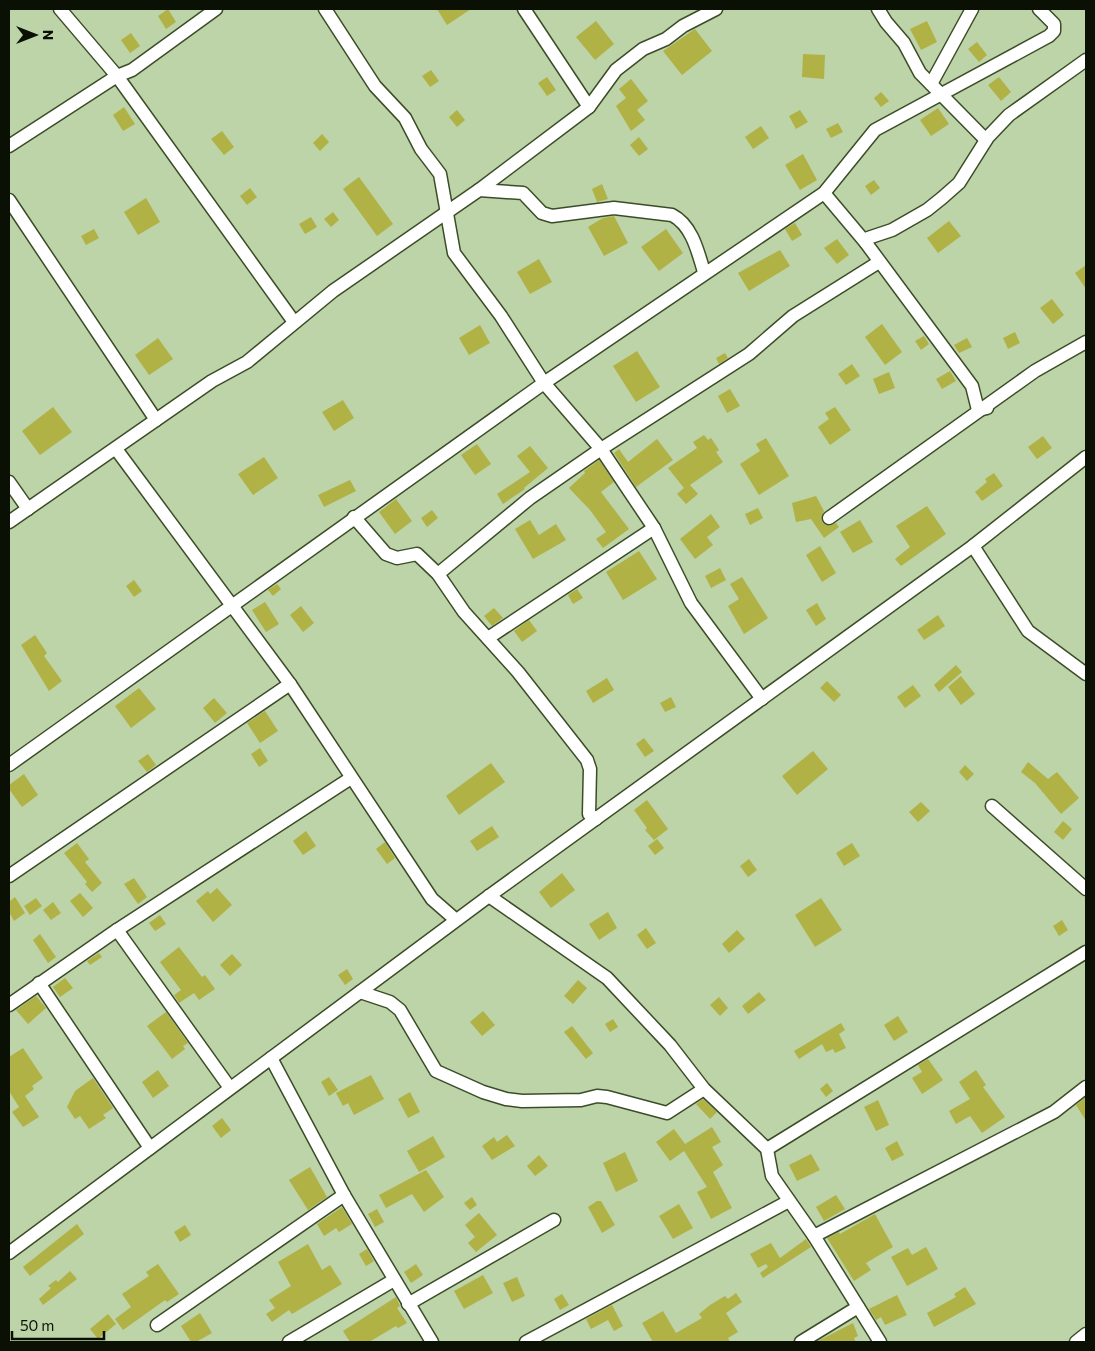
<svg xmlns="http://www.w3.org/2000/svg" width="1095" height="1351" font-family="Commissioner,sans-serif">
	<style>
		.building { fill: #b1b246 }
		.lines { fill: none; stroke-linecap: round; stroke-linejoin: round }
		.minor-casing { stroke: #3b4d27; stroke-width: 15 }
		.minor { stroke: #fff; stroke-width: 12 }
	</style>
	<rect width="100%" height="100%" fill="#bdd3a8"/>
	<g class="building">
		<polygon points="168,9 176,22 166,29 158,16"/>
		<polygon points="437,9 471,9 447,25"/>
		<polygon points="596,21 614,44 595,60 576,37"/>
		<polygon points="927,21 937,42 921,50 910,29"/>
		<polygon points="695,29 712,51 682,75 663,51"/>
		<polygon points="131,33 140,46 130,53 121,40"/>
		<polygon points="977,42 987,55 979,62 968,49"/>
		<polygon points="803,54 825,55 824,79 802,77"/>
		<polygon points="431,70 439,81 430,87 422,76"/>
		<polygon points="547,77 556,90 547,96 538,83"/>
		<polygon points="999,77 1011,92 1001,101 988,85"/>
		<polygon points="631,79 648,101 637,110 645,120 631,131 616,106 626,98 619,89"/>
		<polygon points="881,92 889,101 881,107 874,98"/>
		<polygon points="124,107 135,124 123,131 113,115"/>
		<polygon points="938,108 949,124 931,136 920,120"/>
		<polygon points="457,110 465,120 457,127 449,117"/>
		<polygon points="800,110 808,122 796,129 789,116"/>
		<polygon points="838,123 843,132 831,138 826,129"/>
		<polygon points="761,126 769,138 753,149 745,137"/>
		<polygon points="222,131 234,147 224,155 211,139"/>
		<polygon points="322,134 329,142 320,151 313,143"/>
		<polygon points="639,137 648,149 639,156 630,145"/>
		<polygon points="803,154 817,180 800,190 785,165"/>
		<polygon points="359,177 393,224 377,236 343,189"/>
		<polygon points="874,180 880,188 871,195 865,186"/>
		<polygon points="602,184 608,199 597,202 592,189"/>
		<polygon points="250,188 257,197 247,205 240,196"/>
		<polygon points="146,198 160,222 138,235 124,212"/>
		<polygon points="333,212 339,220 331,227 324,219"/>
		<polygon points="614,216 628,243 604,256 588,227 603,218"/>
		<polygon points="311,217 317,227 305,234 299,224"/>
		<polygon points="949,221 961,236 938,253 927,238"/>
		<polygon points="795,223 802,235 792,241 785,229"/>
		<polygon points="94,229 99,238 86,245 81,236"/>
		<polygon points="666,229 683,253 659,271 641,247"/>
		<polygon points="837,239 849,255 837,264 824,248"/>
		<polygon points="780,250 790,266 749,291 738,273"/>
		<polygon points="539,259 552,282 530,294 517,272"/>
		<polygon points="1086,265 1086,289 1075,273"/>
		<polygon points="1052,299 1064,315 1053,324 1040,308"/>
		<polygon points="882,324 902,352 885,365 865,337"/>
		<polygon points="480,325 490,343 469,355 459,338"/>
		<polygon points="1015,332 1020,343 1008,349 1003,338"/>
		<polygon points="924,336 929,344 921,350 915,341"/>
		<polygon points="158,338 173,359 149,375 135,355"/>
		<polygon points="967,338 972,347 959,353 954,345"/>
		<polygon points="637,351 660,387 636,402 613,366"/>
		<polygon points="725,353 728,358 719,364 716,358"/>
		<polygon points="852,364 860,376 846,385 838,374"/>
		<polygon points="950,371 956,381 942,389 936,379"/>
		<polygon points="889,372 895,388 879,394 873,379"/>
		<polygon points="730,389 740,406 727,413 718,396"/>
		<polygon points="343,400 354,418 334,431 322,412"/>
		<polygon points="53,407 72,432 40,455 22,431"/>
		<polygon points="835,407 851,430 830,445 818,427 829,419 825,413"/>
		<polygon points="704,435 708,440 711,438 719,450 716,452 723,462 690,485 698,494 686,504 677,494 684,488 668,468 697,448 693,442"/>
		<polygon points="1043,436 1052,448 1037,459 1028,447"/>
		<polygon points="766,438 789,476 759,495 740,464 760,451 756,444"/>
		<polygon points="657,439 673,460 636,487 614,453 619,449 628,462"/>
		<polygon points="477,444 491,464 475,475 461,455"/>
		<polygon points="530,446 548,468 524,488 525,489 503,504 497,494 530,472 517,456"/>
		<polygon points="264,457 278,478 253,495 238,474"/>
		<polygon points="599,460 614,482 601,492 629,529 603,548 596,539 606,532 590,510 569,488 585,473 584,471"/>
		<polygon points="994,473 1003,486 982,501 975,492 987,482 985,479"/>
		<polygon points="350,480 356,491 324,507 318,495"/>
		<polygon points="816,496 824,511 821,518 823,523 829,526 836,523 839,527 824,538 811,519 796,522 792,503"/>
		<polygon points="396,499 412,521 395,534 379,512"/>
		<polygon points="927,506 946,534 901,566 895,559 910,547 896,526"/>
		<polygon points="758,508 763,518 750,525 745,514"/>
		<polygon points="432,510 438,518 427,527 421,518"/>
		<polygon points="711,514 720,527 707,537 713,545 695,559 680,539"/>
		<polygon points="530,520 539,535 556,524 566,540 533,559 515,529"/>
		<polygon points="860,520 873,542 853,553 840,532"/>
		<polygon points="820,546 836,573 822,582 806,555"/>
		<polygon points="639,551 657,579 623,600 606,572"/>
		<polygon points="720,568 726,580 711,588 705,576"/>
		<polygon points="742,577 768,618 744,634 728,606 739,599 730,584"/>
		<polygon points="134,580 142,591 134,597 126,586"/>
		<polygon points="277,584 281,589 273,596 268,590"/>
		<polygon points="577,589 583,598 573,604 568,595"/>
		<polygon points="265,602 279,624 266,632 252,610"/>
		<polygon points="817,603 826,619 816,626 806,610"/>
		<polygon points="301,606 314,623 303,632 290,615"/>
		<polygon points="494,608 503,618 492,626 484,616"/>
		<polygon points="938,615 945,626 924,640 917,630"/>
		<polygon points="529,620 537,631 522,642 514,631"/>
		<polygon points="35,635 47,653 44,656 62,681 49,691 21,645"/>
		<polygon points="956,665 962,672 939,692 934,685"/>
		<polygon points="961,676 975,694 961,705 948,687"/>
		<polygon points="607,678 614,690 593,703 586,691"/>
		<polygon points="827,681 841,695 834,702 820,688"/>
		<polygon points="913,685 921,696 905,708 897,697"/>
		<polygon points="139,688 156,709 131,728 115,706"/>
		<polygon points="671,697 676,707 665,712 660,703"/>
		<polygon points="214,698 227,713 215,723 203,708"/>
		<polygon points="265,711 278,731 260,743 247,723"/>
		<polygon points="644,738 654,751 645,757 636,744"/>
		<polygon points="260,748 268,761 259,767 251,754"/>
		<polygon points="813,751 828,769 797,795 782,776"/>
		<polygon points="148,754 156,765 147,772 138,761"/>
		<polygon points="1028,762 1048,779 1057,772 1079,798 1061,814 1035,783 1021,772"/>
		<polygon points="491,763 505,782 459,815 446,796"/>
		<polygon points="965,765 974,774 967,781 959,772"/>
		<polygon points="24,774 38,795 22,807 9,789 9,785"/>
		<polygon points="647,800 668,829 654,840 645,830 647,828 634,810"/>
		<polygon points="921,802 930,811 918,822 909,812"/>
		<polygon points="1063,821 1072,829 1063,840 1054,832"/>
		<polygon points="492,826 499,837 477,851 470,841"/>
		<polygon points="306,831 316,846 303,855 293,841"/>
		<polygon points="657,839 664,848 655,855 648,846"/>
		<polygon points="385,842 395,858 387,864 376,849"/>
		<polygon points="77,843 89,859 85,862 102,883 92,892 85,884 87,882 64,853"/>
		<polygon points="852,843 860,856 844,866 836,853"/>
		<polygon points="749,859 757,870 748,877 740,866"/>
		<polygon points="562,873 575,890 551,908 539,892"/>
		<polygon points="134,878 147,897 138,904 124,884"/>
		<polygon points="217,888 232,905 213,922 196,901 208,891 210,894"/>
		<polygon points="80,893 93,908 83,917 70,901"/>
		<polygon points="15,897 25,913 14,921 9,912 9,902"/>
		<polygon points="36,898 42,906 30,915 24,906"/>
		<polygon points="821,898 842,930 815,947 795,915"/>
		<polygon points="53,902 61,913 51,920 43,910"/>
		<polygon points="608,912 617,928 599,940 589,924"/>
		<polygon points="160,915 166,924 155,931 149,923"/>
		<polygon points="1062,920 1068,930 1059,936 1053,926"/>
		<polygon points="646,928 656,943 647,949 637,935"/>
		<polygon points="737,930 745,939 729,953 722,944"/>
		<polygon points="40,934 56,957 48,963 33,940"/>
		<polygon points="179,947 202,977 205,975 215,989 199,1000 194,993 179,1003 174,995 181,990 160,962"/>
		<polygon points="99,953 102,957 90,965 87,961"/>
		<polygon points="232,954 242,965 230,976 220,965"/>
		<polygon points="347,969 353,979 345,985 338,975"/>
		<polygon points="65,978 73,988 60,997 53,987"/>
		<polygon points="578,980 587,988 573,1004 564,996"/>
		<polygon points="759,992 766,1000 748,1014 742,1006"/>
		<polygon points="36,996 46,1008 28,1024 16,1010"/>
		<polygon points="719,997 728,1008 720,1016 710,1005"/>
		<polygon points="483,1011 495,1025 482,1036 470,1022"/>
		<polygon points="166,1012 188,1043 183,1046 185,1049 172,1059 147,1026"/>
		<polygon points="898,1016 908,1032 894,1041 884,1025"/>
		<polygon points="613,1019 618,1027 610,1032 605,1024"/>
		<polygon points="841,1023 845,1030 839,1034 846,1048 835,1053 833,1049 826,1052 822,1044 799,1059 794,1051"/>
		<polygon points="572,1026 593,1053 586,1059 564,1032"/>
		<polygon points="23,1048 43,1078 32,1086 34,1089 25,1096 39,1117 23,1127 12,1112 19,1107 9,1091 9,1057"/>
		<polygon points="928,1059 943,1080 922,1094 912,1078 922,1072 918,1065"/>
		<polygon points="158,1070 169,1086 153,1098 142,1082"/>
		<polygon points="976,1070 986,1085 983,1087 1005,1117 982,1133 970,1116 956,1124 949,1111 970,1099 959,1082"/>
		<polygon points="371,1075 384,1099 354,1115 348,1103 343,1106 336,1093"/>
		<polygon points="329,1077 338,1090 329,1096 321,1082"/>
		<polygon points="93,1078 113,1108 103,1115 106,1118 89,1129 80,1116 75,1119 67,1107 75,1091"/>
		<polygon points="827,1083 833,1091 826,1097 820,1089"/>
		<polygon points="410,1092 420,1112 408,1118 398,1099"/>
		<polygon points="1086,1097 1086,1121 1076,1105"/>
		<polygon points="703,1099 717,1112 710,1119 696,1104"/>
		<polygon points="878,1100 889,1125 876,1131 864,1107"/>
		<polygon points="222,1118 231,1130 221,1138 212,1126"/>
		<polygon points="712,1127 721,1142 712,1147 723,1165 713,1172 732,1208 711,1219 697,1192 707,1187 684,1151 670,1161 656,1142 674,1129 685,1144"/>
		<polygon points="507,1135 515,1146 492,1160 482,1146 494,1137 497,1142"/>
		<polygon points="433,1136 445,1157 419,1172 407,1151"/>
		<polygon points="897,1141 904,1155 892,1161 885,1148"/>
		<polygon points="625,1152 638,1181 616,1192 603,1163"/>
		<polygon points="811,1154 820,1170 797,1181 789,1165"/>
		<polygon points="539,1155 548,1166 535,1176 527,1166"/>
		<polygon points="310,1167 327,1197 308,1210 289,1180"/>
		<polygon points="426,1170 444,1197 424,1212 412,1194 386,1208 379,1195"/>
		<polygon points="836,1195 845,1209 824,1221 816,1207"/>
		<polygon points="472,1197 477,1205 470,1210 464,1203"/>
		<polygon points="597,1201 601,1201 615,1225 602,1233 588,1207"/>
		<polygon points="679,1204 693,1228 673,1239 659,1216"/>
		<polygon points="342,1207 352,1224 339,1232 336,1228 324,1236 317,1224"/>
		<polygon points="377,1209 384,1222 375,1227 368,1214"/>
		<polygon points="479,1213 497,1235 476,1252 468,1243 475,1237 465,1225"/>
		<polygon points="875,1214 893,1247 866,1263 871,1270 854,1281 827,1238 839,1232 840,1234"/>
		<polygon points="77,1224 84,1234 30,1276 23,1267"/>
		<polygon points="185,1225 191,1235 180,1242 174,1232"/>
		<polygon points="806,1239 811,1247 763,1278 760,1273 768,1267 766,1264 758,1268 750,1254 771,1243 780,1258"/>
		<polygon points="308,1244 322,1270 330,1265 342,1284 292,1314 289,1310 272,1322 266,1314 275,1308 269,1300 291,1286 278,1262"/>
		<polygon points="926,1247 938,1269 907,1286 891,1257 908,1248 912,1255"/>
		<polygon points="367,1249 374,1261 366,1266 359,1254"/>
		<polygon points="158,1264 179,1294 167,1302 165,1300 123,1330 115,1319 131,1307 122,1294 149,1276 146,1272"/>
		<polygon points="416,1264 423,1275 411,1283 404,1272"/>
		<polygon points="70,1271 77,1279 43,1305 39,1299 51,1288 48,1286 56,1280 58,1282"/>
		<polygon points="483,1275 493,1293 464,1309 454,1291"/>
		<polygon points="517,1277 525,1296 512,1302 503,1283"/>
		<polygon points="965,1287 976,1304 934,1327 927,1313 956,1297 954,1294"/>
		<polygon points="736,1293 742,1302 726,1313 738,1332 728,1338 730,1342 653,1342 642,1323 663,1311 676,1333 702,1318 699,1314 710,1305 725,1296 728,1299"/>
		<polygon points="562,1294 569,1305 560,1310 554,1299"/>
		<polygon points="897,1295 907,1315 885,1325 881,1317 876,1320 869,1309"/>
		<polygon points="396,1297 400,1306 397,1308 407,1323 398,1328 396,1326 369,1342 350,1342 343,1331"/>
		<polygon points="612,1305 623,1326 614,1331 608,1320 591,1329 586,1319"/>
		<polygon points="200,1313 212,1333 196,1342 191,1342 181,1326"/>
		<polygon points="108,1314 116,1324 98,1339 90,1329"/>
		<polygon points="853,1323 858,1336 854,1338 856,1342 816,1342"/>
	</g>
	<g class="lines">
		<g class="minor-casing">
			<g id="minor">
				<polyline points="60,9 117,76 294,322"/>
				<polyline points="325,9 375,86 405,118 421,149 440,174 454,253 501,316 544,383 601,449 654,528 691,603 762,699"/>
				<polyline points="524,9 589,107"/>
				<polyline points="878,9 886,22 904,43 920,73 986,140"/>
				<polyline points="931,84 972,9"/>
				<polyline points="9,146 117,76 132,70 216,9"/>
				<path d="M479,190L523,193L542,213L552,216L614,208L672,215C692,225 698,252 704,272"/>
				<polyline points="824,193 866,243 868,238 892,230 927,210 942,198 959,183 988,137 1009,115 1086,60"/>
				<polyline points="9,200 156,420"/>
				<polyline points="866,243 972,386 978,410 987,408"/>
				<polyline points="116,449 290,684 432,899 456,920"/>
				<polyline points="9,482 28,509"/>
				<polyline points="354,517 386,554 397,558 417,554 438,574 464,612 518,672 587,760 590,769 589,814 596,819"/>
				<polyline points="829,518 1035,371 1086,342"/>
				<polyline points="9,522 212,381 247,362 333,291 479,190 589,107 616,70 643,49 666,39 683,26 716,9"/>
				<polyline points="973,546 1028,631 1086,674"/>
				<polyline points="438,574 530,498 601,449 749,354 793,316 879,262"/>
				<polyline points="488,638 654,528"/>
				<polyline points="9,765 544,383 824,193 875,130 1049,36 1054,31 1054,24 1039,9"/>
				<polyline points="992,806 1086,889"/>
				<polyline points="9,876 290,684"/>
				<polyline points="489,896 607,978 670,1045 704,1089 767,1149 772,1176 814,1236 880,1342"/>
				<polyline points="117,930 230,1088"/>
				<polyline points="39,983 150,1148"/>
				<polyline points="360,992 390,1002 400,1010 436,1071 483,1092 506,1099 522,1101 581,1100 597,1096 607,1097 667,1113 704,1089"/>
				<polyline points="9,1005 117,930 351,778"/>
				<polyline points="271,1058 344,1195 432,1342"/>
				<polyline points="767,1149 1086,952"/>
				<polyline points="814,1236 1054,1112 1086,1087"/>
				<polyline points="9,1253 489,896 973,546 1086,457"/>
				<polyline points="408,1304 554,1220"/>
				<polyline points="157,1325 344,1195"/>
				<polyline points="289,1342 394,1280"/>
				<polyline points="526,1342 789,1201"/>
				<polyline points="801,1342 858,1307"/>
				<polyline points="1076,1342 1086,1334"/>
			</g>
		</g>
		<use href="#minor" class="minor"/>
	</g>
	<rect width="1095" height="1351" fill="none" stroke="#0a1104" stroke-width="20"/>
	<g transform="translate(35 35) rotate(90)" stroke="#bdd3a8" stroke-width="4" paint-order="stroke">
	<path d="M0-4L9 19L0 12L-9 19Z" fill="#0a1104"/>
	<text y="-8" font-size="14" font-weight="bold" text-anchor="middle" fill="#0a1104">N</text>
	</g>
	<path d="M12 1331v8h92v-8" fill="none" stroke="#0a1104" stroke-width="2.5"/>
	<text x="20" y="1331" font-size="15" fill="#0a1104" stroke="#bdd3a8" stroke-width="4" paint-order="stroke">50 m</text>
</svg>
